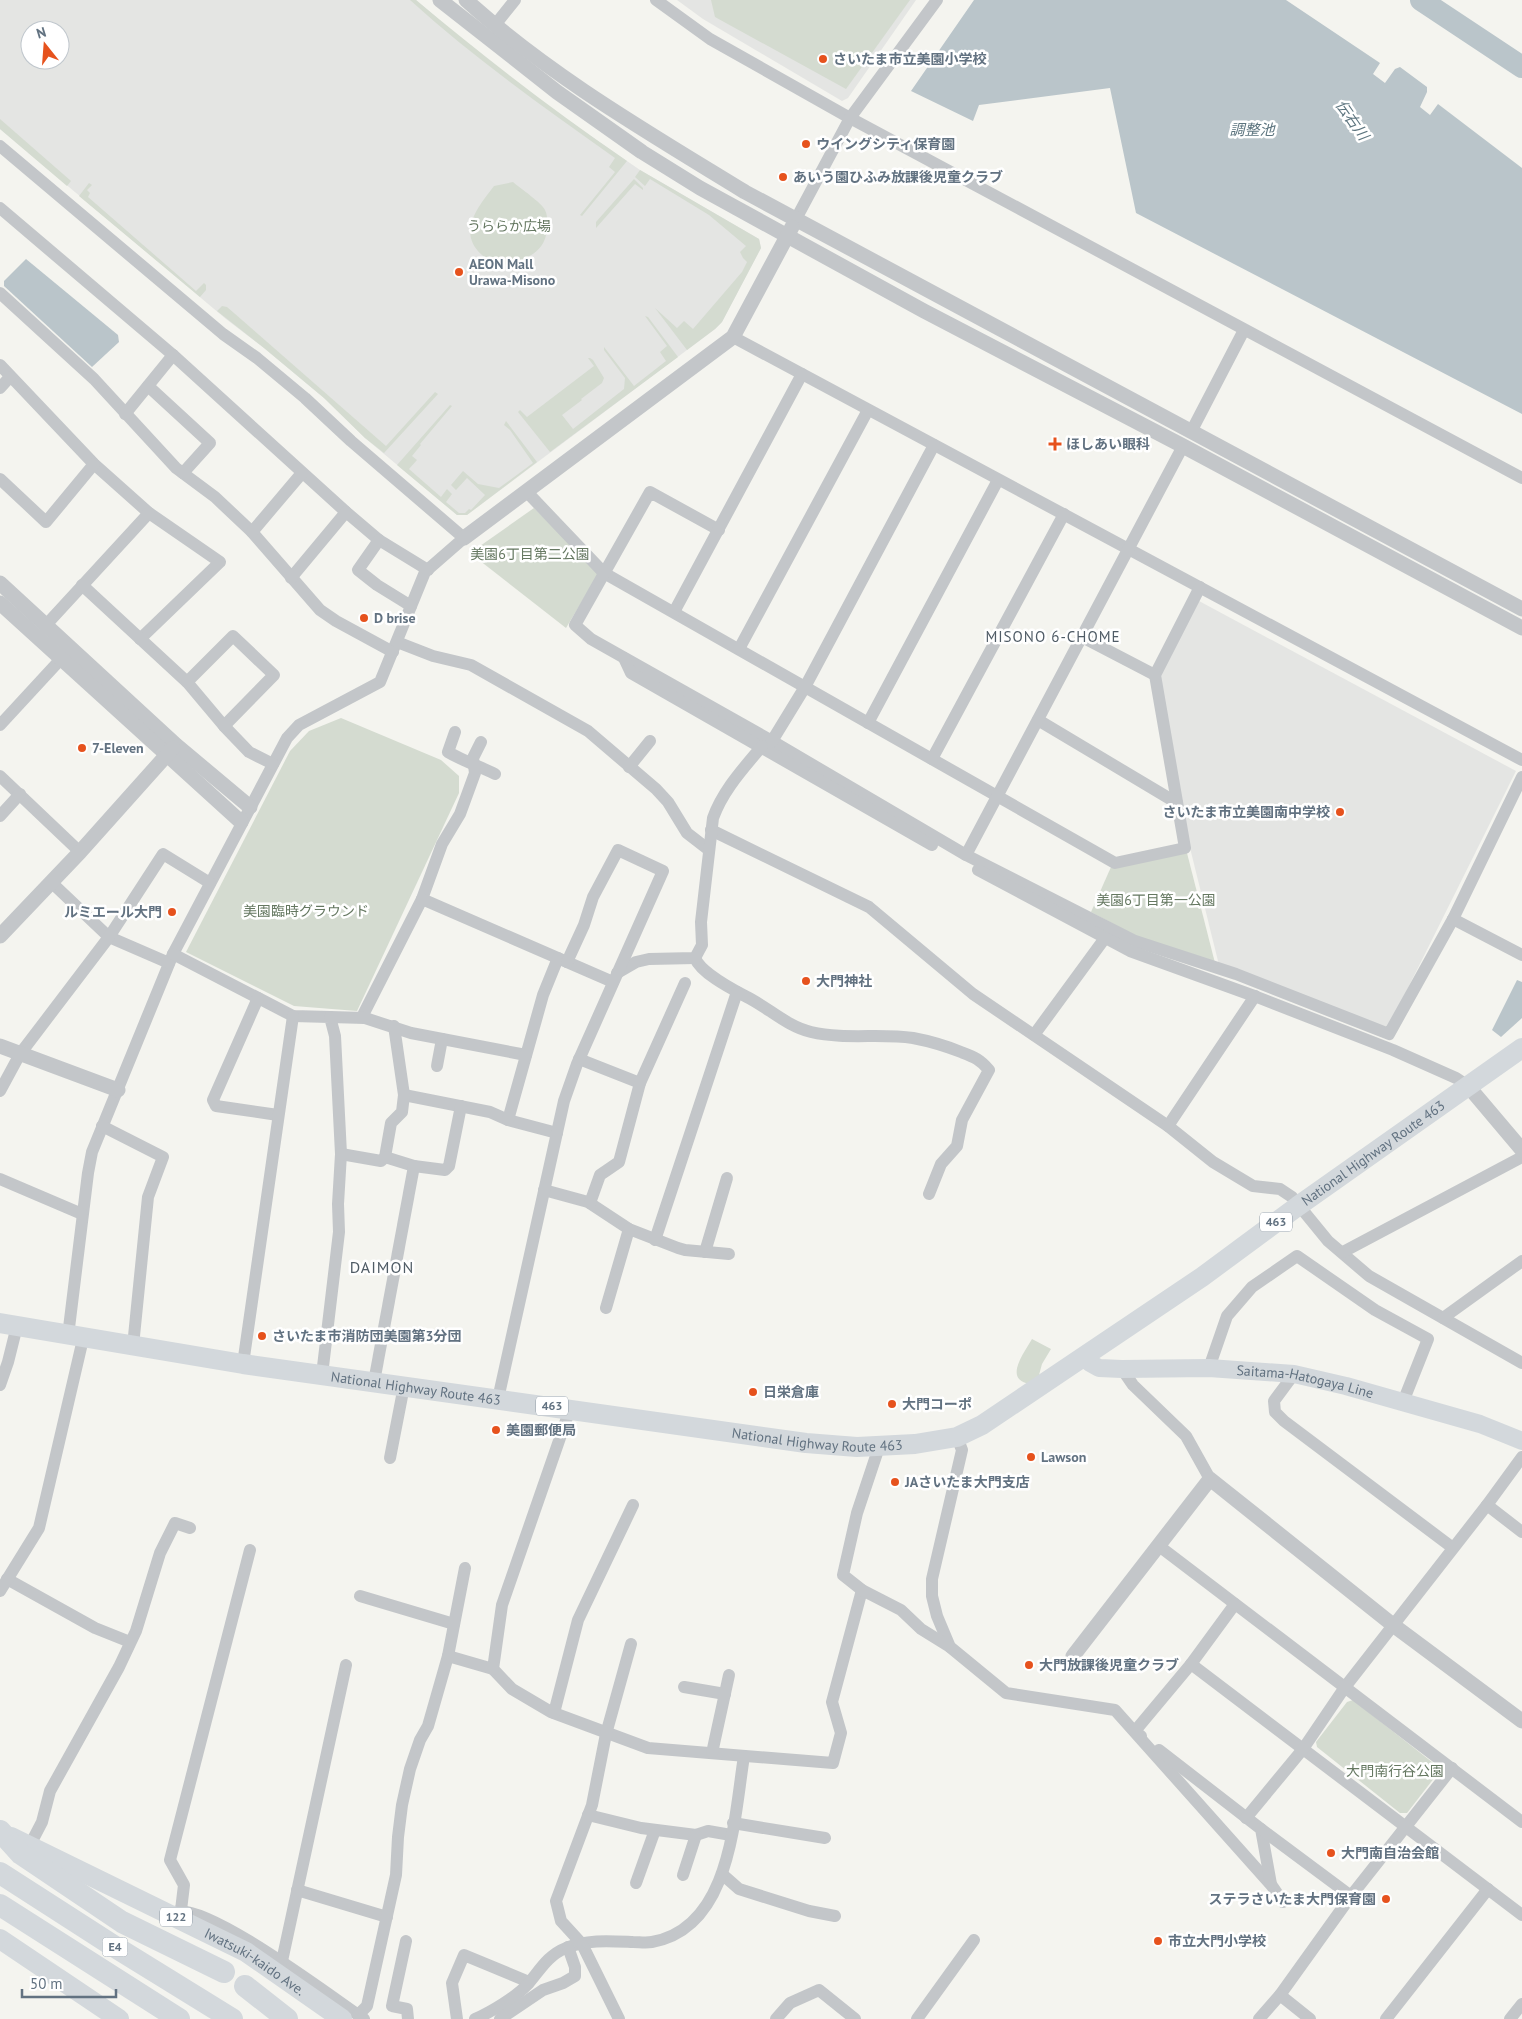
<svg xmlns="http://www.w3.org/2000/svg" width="1522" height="2019" font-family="'PT Sans','Noto Sans JP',sans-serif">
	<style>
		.built { fill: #e4e5e3; fill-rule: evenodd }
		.green { fill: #d4dbd0 }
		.water { fill: #bac5ca }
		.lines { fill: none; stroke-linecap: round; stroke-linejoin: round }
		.river { stroke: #bac5ca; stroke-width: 22 }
		.minor { stroke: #c3c6c9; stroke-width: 12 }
		.tertiary { stroke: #c3c6c9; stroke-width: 15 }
		.secondary { stroke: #d3d8dc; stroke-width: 18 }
		.trunk { stroke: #d3d8dc; stroke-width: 20 }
		.motorway { stroke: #d3d8dc; stroke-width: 22 }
		.poi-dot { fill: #e6521d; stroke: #fff; stroke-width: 2 }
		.labels { text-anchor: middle; stroke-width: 5; stroke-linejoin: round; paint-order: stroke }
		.shield { fill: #fff; stroke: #919ca7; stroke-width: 1 }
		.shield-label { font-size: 12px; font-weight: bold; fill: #627281 }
		.poi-label { font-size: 14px; font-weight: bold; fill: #627281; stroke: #fff; text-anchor: start }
		.park-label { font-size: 14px; fill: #657861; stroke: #fff }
		.street-label { font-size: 14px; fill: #627281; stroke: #fff }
		.water-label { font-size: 15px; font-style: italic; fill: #5d757f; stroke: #fff }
		.neighbourhood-label { font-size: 15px; letter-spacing: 1px; fill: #505c66; stroke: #fff }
		.quarter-label { font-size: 16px; letter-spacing: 1px; fill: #505c66; stroke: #fff }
	</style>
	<rect width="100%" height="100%" fill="#f4f4ef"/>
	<g class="built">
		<path d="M0,0H416L477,52L556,112L640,170L759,239L761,248L722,322L715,329L467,515H457L365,438L324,398L264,348L226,319L0,129ZM30,30H60V60H30Z"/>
		<polygon points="677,0 916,0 848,98 842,101 703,19"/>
		<polygon points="1199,601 1516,771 1387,1030 1219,965 1191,852 1159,677"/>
	</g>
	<g class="green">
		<path d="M410,0H416C485,58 553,110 627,161L582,216L580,215L615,172L609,167L615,158C544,108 474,58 410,0Z"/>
		<polygon points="711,0 910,0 846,89 715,17"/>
		<polygon points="0,119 71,181 67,186 0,129"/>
		<polygon points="640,170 759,239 761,248 722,322 715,329 687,350 655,308 677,328 684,321 693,329 742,272 747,262 743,258 740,252 746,246 709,215 650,179 645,186 635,177"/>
		<polygon points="634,179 643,188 643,190 635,184 596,228 596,222"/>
		<path d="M513,182C520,188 542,203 545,210C548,216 547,223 547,229C545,256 520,261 498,266C493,263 486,259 482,255C456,232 479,206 494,186Z"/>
		<polygon points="89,183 92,185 87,190 90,193 88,197 196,291 204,283 206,285 206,290 200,297 79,196"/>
		<polygon points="222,306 227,307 234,313 386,446 435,392 438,394 384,453 365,438 324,398 264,348 217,311"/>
		<polygon points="645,316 648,317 678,357 550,452 518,412 520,410 527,417 594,366 588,358 590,358 593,360 604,378 602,383 581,399 582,400 562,415 573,429 624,389 625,378 604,350 604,347 634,386 666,361 660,352 667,346"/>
		<polygon points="450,405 452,406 420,444 421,445 412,456 417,460 409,469 441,497 447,489 452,494 446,502 459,513 465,513 469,509 471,510 485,495 467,478 456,490 451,485 463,471 478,484 499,488 533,463 510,430 504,425 506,421 537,462 467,515 457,515 397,465"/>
		<polygon points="534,508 599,573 566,628 470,553"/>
		<polygon points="341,718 441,760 459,776 459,793 357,1011 294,1006 186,952 290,751 309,731"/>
		<polygon points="1187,853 1215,963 1136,936 1091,912 1111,867"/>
		<path d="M1032,1339L1051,1349L1042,1364L1039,1375L1030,1384C1003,1380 1024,1353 1032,1339Z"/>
		<polygon points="1353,1700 1437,1766 1438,1773 1407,1813 1400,1813 1317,1747 1316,1742 1347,1702"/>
	</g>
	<g class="water">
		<polygon points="974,0 1286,0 1380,63 1373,74 1385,83 1395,69 1400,67 1427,87 1427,92 1420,107 1430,115 1438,104 1522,168 1522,414 1136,213 1110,88 979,105 973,121 911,91"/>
		<polygon points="26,259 118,335 119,342 92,367 4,286 4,281"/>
		<polygon points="1517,980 1522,982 1522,1018 1501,1037 1492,1030"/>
	</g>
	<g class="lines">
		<polyline class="river" points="1421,0 1522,67"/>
		<g class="minor">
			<polyline points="656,0 710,39 850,118 1522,478"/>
			<polyline points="495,25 515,0"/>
			<polyline points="0,146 223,334 257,358 305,398 351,441 464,538 425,572 380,682 299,725 287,738 173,954 92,1152 88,1173 68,1336"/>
			<polyline points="0,208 173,355 346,512 379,540 428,570"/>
			<polyline points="796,219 850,118 937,0"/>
			<polyline points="0,293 94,379 176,468 215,497 252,532 320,610 336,621 393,652"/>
			<polyline points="733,337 1522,760"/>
			<polyline points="0,365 94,464 149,513 220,562 140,639"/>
			<polyline points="148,386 210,443 183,473"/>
			<polyline points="0,388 10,377"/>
			<polyline points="125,414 173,355"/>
			<polyline points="1191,432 1244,330"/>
			<polyline points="0,479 46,522 94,464"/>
			<polyline points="526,491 604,573 1115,863 1185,848 1155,675 1200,587"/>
			<polyline points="719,530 650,492 575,625 591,639 772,741 966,855 1135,941 1236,974 1389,1034 1453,919 1522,777"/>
			<polyline points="252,532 302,473"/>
			<polyline points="379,540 358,570 377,585 411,606"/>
			<polyline points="291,578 346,512"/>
			<polyline points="82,585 187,682 224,726 249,752 273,764"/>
			<polyline points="674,612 802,374"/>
			<polyline points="46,625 149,513"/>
			<polyline points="1082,637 1155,675"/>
			<polyline points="397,642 433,656 471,665 588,731 656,789 668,802 687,833 709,850"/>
			<polyline points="739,649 868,410"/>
			<polyline points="624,658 631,673 932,845"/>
			<polyline points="187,682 233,636 274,675 224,726"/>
			<polyline points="1038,720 1177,803"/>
			<polyline points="868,723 998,480"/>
			<polyline points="0,725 60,660"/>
			<path d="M455,732L448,752C463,761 479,766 495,774"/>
			<polyline points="772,741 805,687 934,445"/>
			<polyline points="481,742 473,758 475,773 460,814 442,844 422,899 364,1013 365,1018 411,1033 526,1055"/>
			<polyline points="932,759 1064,514"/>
			<polyline points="629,767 650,741"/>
			<polyline points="0,776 80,852"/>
			<polyline points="0,816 20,794"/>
			<polyline points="711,830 869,907 973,994 1168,1126 1213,1162 1253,1186 1280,1189 1292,1197 1328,1241 1369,1276 1522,1363"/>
			<polyline points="966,855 1183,446"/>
			<polyline points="978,870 1130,951 1257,997 1393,1050 1456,1078 1468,1086"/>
			<polyline points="51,882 109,937 169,963"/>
			<polyline points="422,899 613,982"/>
			<polyline points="1453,919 1522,955"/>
			<polyline points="173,954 293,1016 330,1017 335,1036 341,1154 338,1204 339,1232 322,1375"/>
			<path d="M695,958C701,973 730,988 745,996C768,1007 786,1026 811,1032C845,1040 880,1033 913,1038C929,1041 946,1046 961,1052C974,1057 980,1059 989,1070L962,1120L957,1146L941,1164L929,1194"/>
			<path d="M617,973L636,962L649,959L695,958L702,945L701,922L713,818C723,790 743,769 762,746"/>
			<polyline points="258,998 213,1100 216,1106 278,1115"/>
			<polyline points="330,1017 365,1018"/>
			<polyline points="1034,1035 1105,938"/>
			<polyline points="579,1059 640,1083"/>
			<polyline points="437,1066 442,1039"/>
			<polyline points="0,1091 20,1054 109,937 163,854 210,883"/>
			<polyline points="404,1095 490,1112 508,1120 557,1133"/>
			<polyline points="508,1120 543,995 558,958"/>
			<polyline points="102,1126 163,1157 148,1197 133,1346"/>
			<polyline points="1168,1126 1255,996"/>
			<polyline points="341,1154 381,1161 385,1157 391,1123 402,1112 404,1095 394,1026"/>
			<polyline points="385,1157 414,1166 445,1170 449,1166 461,1106"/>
			<polyline points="0,1179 82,1214"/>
			<polyline points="544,1190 588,1202 629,1229 678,1248 685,1250 729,1254"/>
			<polyline points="590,1203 600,1175 619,1162 640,1083 685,983"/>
			<polyline points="655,1240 737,992"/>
			<polyline points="705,1252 727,1178"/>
			<polyline points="1343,1252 1522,1157"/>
			<polyline points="606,1308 629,1229"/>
			<polyline points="1443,1318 1522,1261"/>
			<polyline points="243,1364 293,1016"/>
			<polyline points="1209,1368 1227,1316 1252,1287 1297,1256 1375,1310 1428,1339 1403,1402"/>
			<polyline points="1122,1369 1133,1385 1186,1436 1210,1479"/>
			<polyline points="1294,1374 1274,1401 1275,1412 1284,1421 1453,1548"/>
			<polyline points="374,1382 414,1166"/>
			<polyline points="0,1385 8,1362 17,1326"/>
			<polyline points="498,1399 564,1101 577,1064 663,871 618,850 593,897 584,925 567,962"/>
			<polyline points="570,1409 502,1605 493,1669 512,1689 551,1712 648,1748 833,1763 841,1733 832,1702 862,1590"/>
			<polyline points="957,1437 962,1450 932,1579 932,1596 937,1616 950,1647 1006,1693 1115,1710 1272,1886 1283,1902"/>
			<polyline points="879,1447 857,1513 843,1575 862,1590 901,1610 921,1629 950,1647"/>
			<polyline points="390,1458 404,1386"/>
			<polyline points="1487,1505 1522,1532"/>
			<polyline points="1159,1546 1522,1822"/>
			<polyline points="7,1579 95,1628 130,1642"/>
			<polyline points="0,1591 39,1528 83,1339"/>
			<polyline points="360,1596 454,1624"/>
			<polyline points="448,1656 493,1669"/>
			<polyline points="1191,1664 1522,1915"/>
			<polyline points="684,1687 725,1694"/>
			<polyline points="554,1713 578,1620 633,1505"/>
			<polyline points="1141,1736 1135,1731 1191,1664 1235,1604"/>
			<polyline points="1159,1750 1261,1829 1271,1884"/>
			<polyline points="712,1753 729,1675"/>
			<polyline points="588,1815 641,1828 696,1835 708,1831 731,1835"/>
			<polyline points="1246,1818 1303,1749 1345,1687 1487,1505 1522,1457"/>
			<polyline points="733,1823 825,1838"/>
			<polyline points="1261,1829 1351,1896"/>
			<polyline points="29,1847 42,1822 50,1791 119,1667 136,1631 160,1553 175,1523 190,1528"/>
			<polyline points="722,1874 739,1889 809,1911 835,1916"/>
			<polyline points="683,1875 696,1835"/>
			<polyline points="636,1883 655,1830"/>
			<polyline points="297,1890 387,1917"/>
			<polyline points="181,1910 184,1885 170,1860 250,1550"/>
			<path d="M175,1912C205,1901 334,1999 364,2019"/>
			<polyline points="406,1941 392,2006 407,2009 408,2019"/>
			<polyline points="282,1961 346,1665"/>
			<polyline points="1280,1995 1351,1896 1452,1768"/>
			<polyline points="358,2015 367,2006 396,1875 398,1837 402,1805 410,1769 420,1740 428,1726 448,1656 465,1568"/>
			<polyline points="457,2019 452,1983 464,1955 529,1982"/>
			<path d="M475,2019C491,2012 516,1997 528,1984C540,1970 548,1955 566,1948C587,1939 611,1941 633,1942C639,1942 646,1943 652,1942C731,1928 734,1819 744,1756"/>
			<polyline points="500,2019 543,1990 563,1983 575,1976 575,1967 568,1947"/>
			<polyline points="619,2019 582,1944 561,1921 556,1901 592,1805 606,1734 631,1644"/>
			<polyline points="776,2019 790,2003 819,1990 855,2019"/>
			<polyline points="917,2019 974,1940"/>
			<polyline points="1259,2019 1280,1995 1310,2019"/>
			<polyline points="1386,2019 1488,1889"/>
			<polyline points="1510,2019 1522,2004"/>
		</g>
		<g class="tertiary">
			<polyline points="440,0 557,92 642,152 700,188 924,311 1183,446 1522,628"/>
			<path d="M466,0C550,76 649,133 745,192L1522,609"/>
			<polyline points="464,538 733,337 792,227"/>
			<polyline points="0,583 176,745 250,807"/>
			<polyline points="0,603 241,822"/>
			<polyline points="0,936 80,852 173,748"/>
			<polyline points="0,1046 118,1090"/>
			<polyline points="1468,1086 1522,1150"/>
			<polyline points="1073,1656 1210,1479 1393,1625 1522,1721"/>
		</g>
		<path class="secondary" id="s1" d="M1084,1357L1090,1363L1099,1368L1122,1369L1209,1368L1294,1374L1346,1386L1480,1424L1522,1441"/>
		<g class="trunk">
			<path id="s2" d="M0,1323L243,1364L806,1443L857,1447L915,1444L957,1437L982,1425L1202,1277L1298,1206L1522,1048"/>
			<path id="s3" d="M11,1837L246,1952L342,2019"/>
			<polyline points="0,1939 119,2019"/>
		</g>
		<g class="motorway">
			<polyline points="0,1831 21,1854 122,1922 224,1972"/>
			<polyline points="0,1873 112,1945 232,2019"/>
			<polyline points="0,1905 179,2019"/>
			<polyline points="245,1986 287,2019"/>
		</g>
	</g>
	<g class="poi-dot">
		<circle cx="823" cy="59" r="5"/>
		<circle cx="806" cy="144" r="5"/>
		<circle cx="783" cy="177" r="5"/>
		<circle cx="459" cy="272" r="5"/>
		<path d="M1052.5 436.5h5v5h5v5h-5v5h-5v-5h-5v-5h5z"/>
		<circle cx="364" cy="618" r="5"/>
		<circle cx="82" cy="748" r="5"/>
		<circle cx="1340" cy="812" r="5"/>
		<circle cx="172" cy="912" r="5"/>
		<circle cx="806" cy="981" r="5"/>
		<circle cx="262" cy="1336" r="5"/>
		<circle cx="753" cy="1392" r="5"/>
		<circle cx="892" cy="1404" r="5"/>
		<circle cx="496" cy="1430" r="5"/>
		<circle cx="1031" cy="1457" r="5"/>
		<circle cx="895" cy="1482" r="5"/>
		<circle cx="1029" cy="1665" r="5"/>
		<circle cx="1331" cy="1853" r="5"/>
		<circle cx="1386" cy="1899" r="5"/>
		<circle cx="1158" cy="1941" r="5"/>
	</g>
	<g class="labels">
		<g class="shield">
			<rect x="1260" y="1212.5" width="32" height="19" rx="4"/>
			<rect x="536" y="1396.5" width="32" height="19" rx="4"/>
			<rect x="160" y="1907.5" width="32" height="19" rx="4"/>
			<rect x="102.5" y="1937.5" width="25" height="19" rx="4"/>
		</g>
		<g class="shield-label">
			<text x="1276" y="1226">463</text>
			<text x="552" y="1410">463</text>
			<text x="176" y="1921">122</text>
			<text x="115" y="1951">E4</text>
		</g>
		<g class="poi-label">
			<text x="833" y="64">さいたま市立美園小学校</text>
			<text x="816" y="149">ウイングシティ保育園</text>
			<text x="793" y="182">あいう園ひふみ放課後児童クラブ</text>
			<text x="469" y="269">AEON Mall<tspan x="469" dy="16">Urawa-Misono</tspan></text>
			<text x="1066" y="449">ほしあい眼科</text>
			<text x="374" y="623">D brise</text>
			<text x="92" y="753">7-Eleven</text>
			<text x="1330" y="817" text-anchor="end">さいたま市立美園南中学校</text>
			<text x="162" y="917" text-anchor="end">ルミエール大門</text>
			<text x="816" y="986">大門神社</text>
			<text x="272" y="1341">さいたま市消防団美園第3分団</text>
			<text x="763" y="1397">日栄倉庫</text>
			<text x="902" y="1409">大門コーポ</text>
			<text x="506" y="1435">美園郵便局</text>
			<text x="1041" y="1462">Lawson</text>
			<text x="905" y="1487">JAさいたま大門支店</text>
			<text x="1039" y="1670">大門放課後児童クラブ</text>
			<text x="1341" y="1858">大門南自治会館</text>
			<text x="1376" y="1904" text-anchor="end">ステラさいたま大門保育園</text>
			<text x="1168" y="1946">市立大門小学校</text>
		</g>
		<g class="park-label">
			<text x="509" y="231">うららか広場</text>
			<text x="530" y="559">美園6丁目第二公園</text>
			<text x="1156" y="905">美園6丁目第一公園</text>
			<text x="306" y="916">美園臨時グラウンド</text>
			<text x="1395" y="1776">大門南行谷公園</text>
		</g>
		<g class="street-label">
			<text dy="5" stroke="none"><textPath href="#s2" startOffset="1471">National Highway Route 463</textPath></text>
			<text dy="5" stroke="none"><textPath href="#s1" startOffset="226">Saitama-Hatogaya Line</textPath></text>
			<text dy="5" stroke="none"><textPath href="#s2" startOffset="421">National Highway Route 463</textPath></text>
			<text dy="5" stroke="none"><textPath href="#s2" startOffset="826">National Highway Route 463</textPath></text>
			<text dy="5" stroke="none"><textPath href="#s3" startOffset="274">Iwatsuki-kaido Ave.</textPath></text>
		</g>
		<g class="water-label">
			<text transform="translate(1352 120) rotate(55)" y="5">伝右川</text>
			<text x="1252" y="135">調整池</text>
		</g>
		<g class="neighbourhood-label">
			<text x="1053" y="642">MISONO 6-CHOME</text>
		</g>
		<g class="quarter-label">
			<text x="382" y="1273">DAIMON</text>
		</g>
	</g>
	<g transform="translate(45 45) rotate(343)"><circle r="24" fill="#ffffff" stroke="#c0c7cd"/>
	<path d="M0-4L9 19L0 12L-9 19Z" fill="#e6521d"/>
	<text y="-8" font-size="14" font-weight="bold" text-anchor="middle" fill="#627281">N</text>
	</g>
	<path d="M22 1989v8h94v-8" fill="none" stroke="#627281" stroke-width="2.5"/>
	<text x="30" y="1989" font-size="15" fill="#627281" stroke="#ffffff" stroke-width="4" paint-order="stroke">50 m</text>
</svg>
